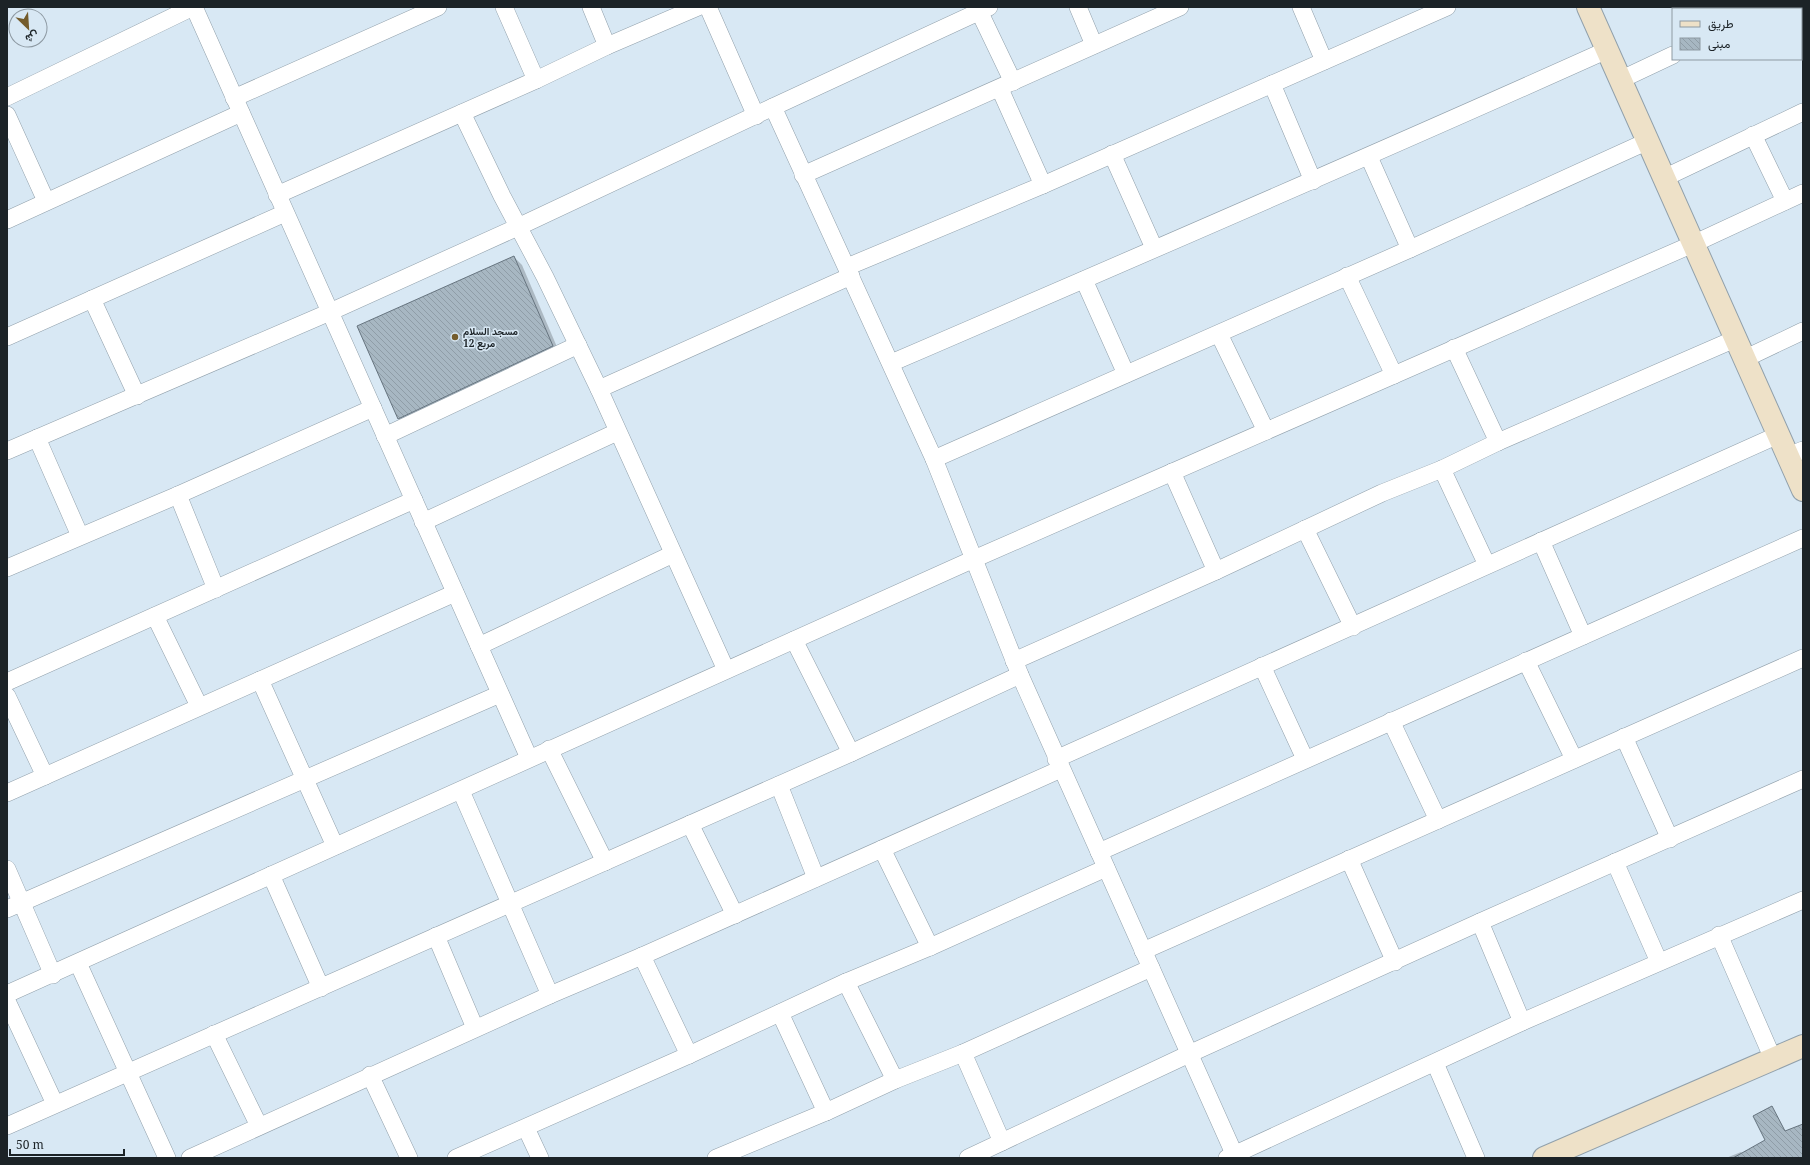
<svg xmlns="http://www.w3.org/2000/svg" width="1810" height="1165" font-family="'Noto Serif',Vazirmatn,serif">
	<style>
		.shadow { fill: #0003 }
		.building { fill: url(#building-back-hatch); stroke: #66747f }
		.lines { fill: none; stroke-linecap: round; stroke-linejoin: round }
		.street-casing { stroke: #91a0ab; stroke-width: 18 }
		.secondary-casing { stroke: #91a0ab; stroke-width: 24 }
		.street { stroke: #fff; stroke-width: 17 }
		.secondary { stroke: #eee1c8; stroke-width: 22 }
		.poi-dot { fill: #745c2c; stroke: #d8e8f4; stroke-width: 1.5 }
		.labels { text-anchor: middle; stroke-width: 3; stroke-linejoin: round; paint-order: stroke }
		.poi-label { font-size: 10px; font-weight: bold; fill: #1c2327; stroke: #d8e8f4; text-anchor: start }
	</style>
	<defs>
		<pattern id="building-back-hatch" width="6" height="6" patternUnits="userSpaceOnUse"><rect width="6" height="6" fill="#a7b7c2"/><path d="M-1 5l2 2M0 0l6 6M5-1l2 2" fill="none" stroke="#8f9da7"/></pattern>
	</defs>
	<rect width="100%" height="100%" fill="#d8e8f4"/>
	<g class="shadow">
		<polygon points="514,257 522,265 560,354 407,426 399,418"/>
		<polygon points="1772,1108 1786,1132 1803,1127 1803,1158 1726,1158 1741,1152 1743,1154 1766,1140"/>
	</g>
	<g class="building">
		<polygon points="514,256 553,346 398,419 357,326"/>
		<polygon points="1772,1106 1785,1131 1803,1124 1803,1158 1733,1158 1765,1140 1753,1116"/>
	</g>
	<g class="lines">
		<g class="street-casing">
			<g id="street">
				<polyline points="194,7 529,758"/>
				<polyline points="504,7 536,80"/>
				<polyline points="591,7 607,46"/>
				<polyline points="708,7 756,116"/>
				<polyline points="1078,7 1094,45"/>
				<polyline points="1301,7 1324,61"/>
				<polyline points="1772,9 1777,7"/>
				<polyline points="979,11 1013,82"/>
				<polyline points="1620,80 1673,55"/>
				<polyline points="1272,84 1313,181"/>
				<polyline points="1000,89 1043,185"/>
				<polyline points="7,97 193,7"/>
				<polyline points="234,98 438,7"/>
				<polyline points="773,107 934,459 1020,675 1236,1158"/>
				<polyline points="462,113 502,196 545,277 599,389 726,670"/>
				<polyline points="7,115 46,201"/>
				<polyline points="1753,135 1785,201"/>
				<polyline points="1112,154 1154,248"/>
				<polyline points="1369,157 1410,249"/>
				<polyline points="803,175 1180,7"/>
				<polyline points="1664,178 1803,112"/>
				<polyline points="277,195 536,80 607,46 698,7"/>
				<polyline points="7,220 241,113"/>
				<polyline points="847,267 1043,185 1447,7"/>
				<polyline points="1347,276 1394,375"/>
				<polyline points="1084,280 1126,374"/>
				<polyline points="92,299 137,396"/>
				<polyline points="1219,334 1266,431"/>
				<polyline points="7,337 285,213"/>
				<polyline points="1454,348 1498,442"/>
				<polyline points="1744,359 1803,331"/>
				<path d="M891,363C1130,260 1369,157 1607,50"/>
				<polyline points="599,389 851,276"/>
				<polyline points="385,436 578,345"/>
				<polyline points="37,438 80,536"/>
				<polyline points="7,451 330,312 520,226 773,107 989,7"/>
				<polyline points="1788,456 1803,450"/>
				<polyline points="934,459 1410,249 1648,141"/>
				<polyline points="1442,469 1487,565"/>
				<polyline points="1172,472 1216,571"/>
				<polyline points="178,495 216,589"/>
				<polyline points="423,522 617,432"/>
				<polyline points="1305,529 1353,627"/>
				<polyline points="1541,541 1583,636"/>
				<polyline points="7,568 178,495 373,408"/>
				<polyline points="155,616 199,706"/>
				<polyline points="794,640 851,753"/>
				<polyline points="479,646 673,554"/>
				<polyline points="1014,661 1216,571 1382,493 1442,469 1498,442 1735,339"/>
				<polyline points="1526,661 1574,759"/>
				<polyline points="1262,666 1305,759"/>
				<polyline points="260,680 335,846"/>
				<polyline points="7,682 414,500"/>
				<polyline points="7,696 45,776"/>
				<polyline points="1391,721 1438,820"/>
				<polyline points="1624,737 1670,839"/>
				<polyline points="549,749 605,862"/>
				<polyline points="1056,759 1778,435"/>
				<polyline points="779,785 816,878"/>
				<polyline points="461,791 550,995"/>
				<polyline points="7,793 455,593"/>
				<polyline points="690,824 735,915"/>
				<polyline points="882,849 930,947"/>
				<polyline points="1099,852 1803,538"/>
				<polyline points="1349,859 1395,962"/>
				<polyline points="1615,862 1659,962"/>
				<polyline points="7,869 53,975"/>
				<polyline points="271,875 321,988"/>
				<polyline points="7,909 500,694"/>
				<polyline points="1480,922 1522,1022"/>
				<polyline points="1719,935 1773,1059"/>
				<polyline points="436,936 475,1028"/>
				<polyline points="1143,951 1803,658"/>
				<polyline points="642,956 689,1055"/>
				<polyline points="78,963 167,1158"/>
				<polyline points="846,982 895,1080"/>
				<polyline points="7,994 974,559 1693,244 1803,193"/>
				<polyline points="7,1001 55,1104"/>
				<polyline points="780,1013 826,1112"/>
				<polyline points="214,1034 259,1126"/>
				<polyline points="963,1053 1002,1142"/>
				<polyline points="1435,1063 1476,1158"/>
				<polyline points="370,1075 409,1158"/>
				<polyline points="7,1126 851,753 1020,675"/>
				<polyline points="526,1128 540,1158"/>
				<polyline points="190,1158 550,995 642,956 1061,769"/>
				<polyline points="456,1158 689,1055 846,982 930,947 1106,868"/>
				<polyline points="716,1158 826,1112 895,1080 963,1053 1151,968"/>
				<polyline points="968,1158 1189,1054 1480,922 1803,779"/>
				<polyline points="1227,1158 1522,1022 1803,900"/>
			</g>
		</g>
		<g class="secondary-casing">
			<g id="secondary">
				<polyline points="1588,7 1803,490"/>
				<polyline points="1544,1158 1803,1046"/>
			</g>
		</g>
		<use href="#street" class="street"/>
		<use href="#secondary" class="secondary"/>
	</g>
	<circle class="poi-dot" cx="455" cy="337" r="4"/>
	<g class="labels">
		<g class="poi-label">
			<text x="463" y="335">مسجد السلام<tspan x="463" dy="12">مربع 12</tspan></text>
		</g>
	</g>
	<rect width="1810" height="1165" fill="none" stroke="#1c2327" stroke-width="16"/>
	<rect x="1672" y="8" width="130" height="52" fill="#d8e8f4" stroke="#8d99a2"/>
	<rect x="1680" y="21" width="20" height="6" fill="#eee1c8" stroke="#8d99a2"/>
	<text x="1708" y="28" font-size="12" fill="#1c2327">طريق</text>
	<rect x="1680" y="38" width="20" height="12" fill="url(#building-back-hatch)" stroke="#8d99a2"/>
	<text x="1708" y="48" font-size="12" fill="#1c2327">مبنى</text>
	<g transform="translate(28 28) rotate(155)"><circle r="19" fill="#d8e8f4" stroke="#8d99a2"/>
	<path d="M0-3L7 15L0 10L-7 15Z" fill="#745c2c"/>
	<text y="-6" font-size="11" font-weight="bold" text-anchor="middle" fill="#1c2327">ش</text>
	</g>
	<path d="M10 1149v6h114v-6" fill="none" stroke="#1c2327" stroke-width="2"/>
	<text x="16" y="1149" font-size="12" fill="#1c2327" stroke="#d8e8f4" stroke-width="3" paint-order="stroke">50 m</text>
</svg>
